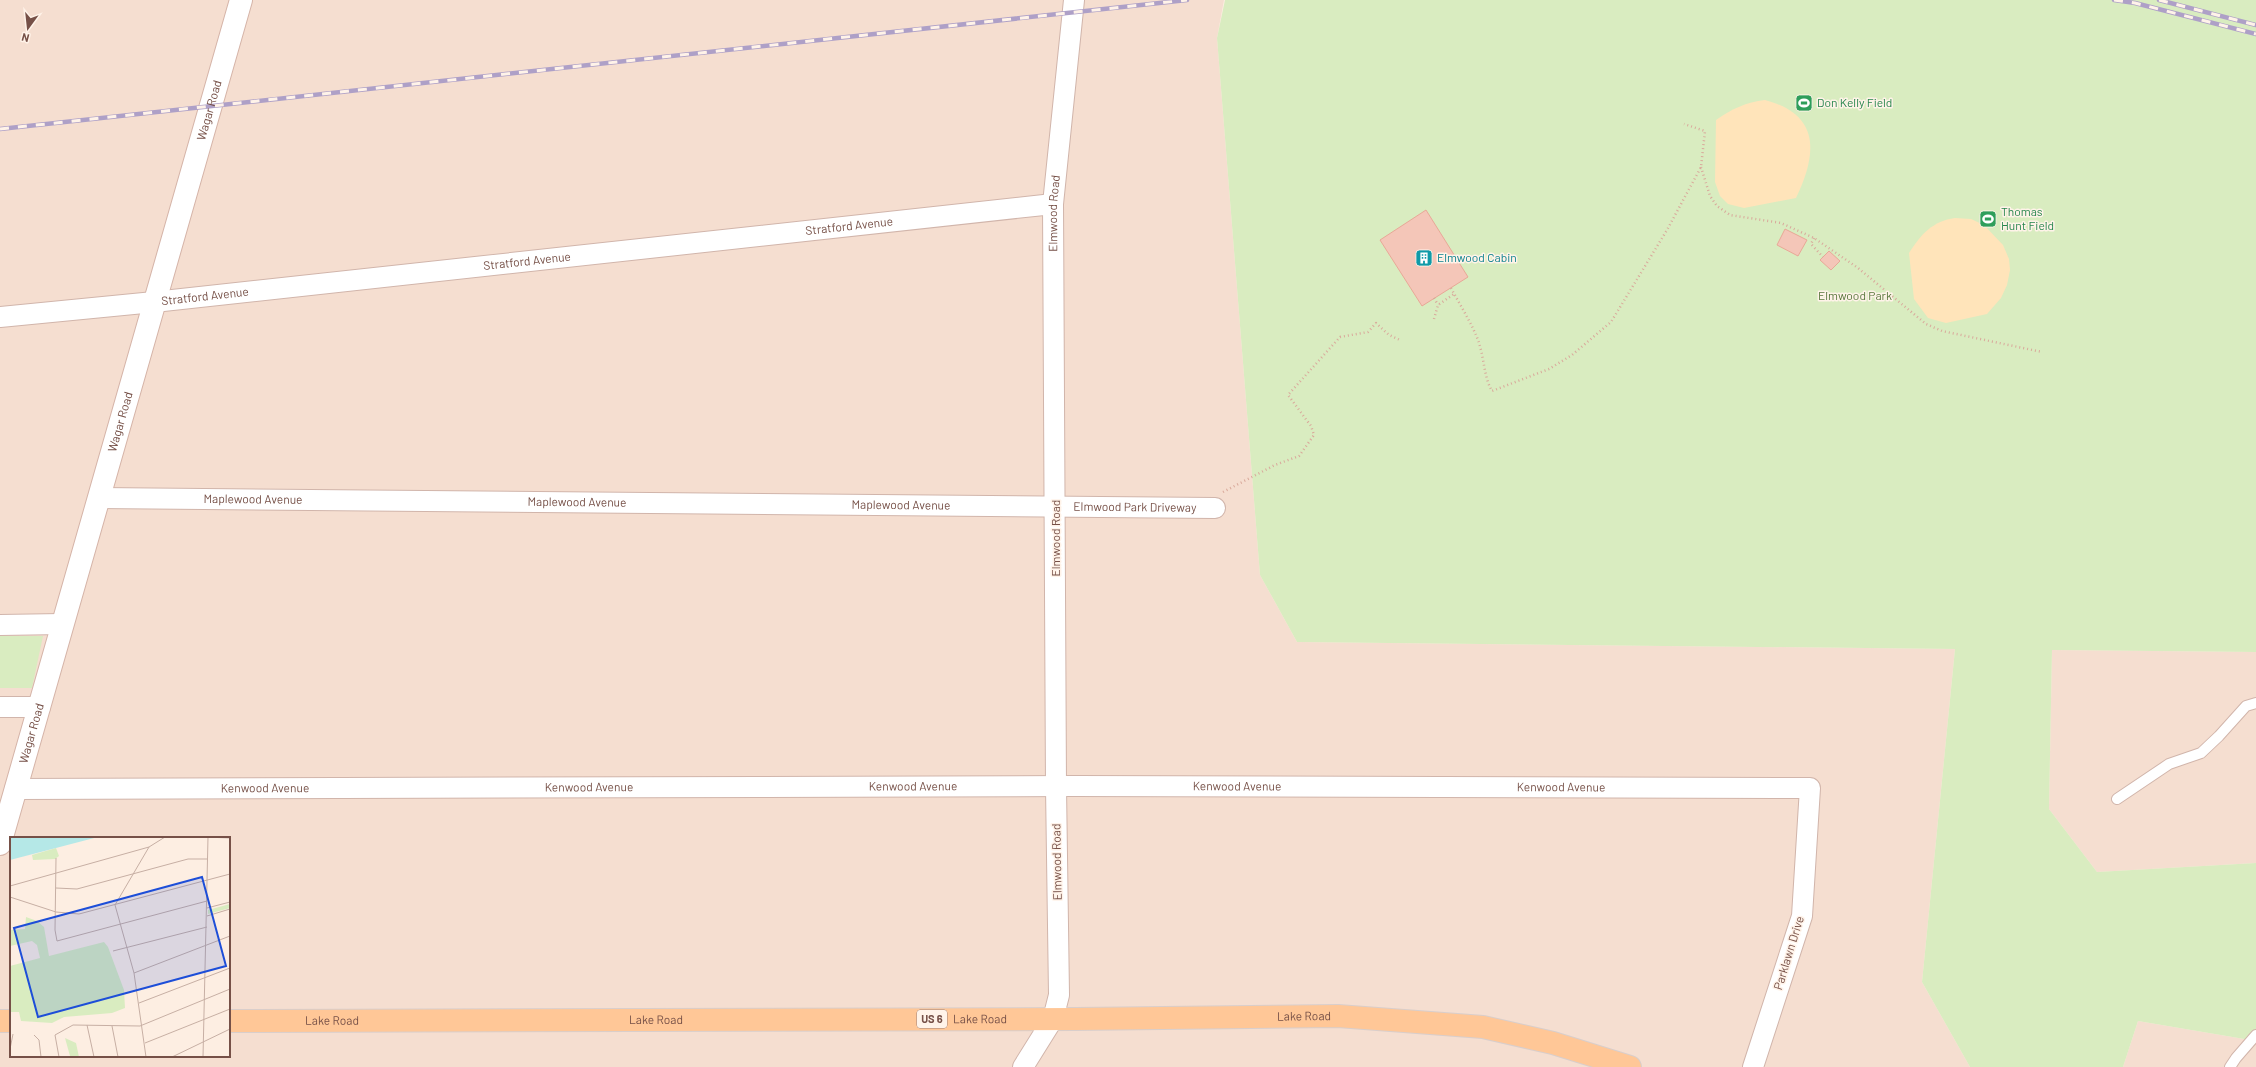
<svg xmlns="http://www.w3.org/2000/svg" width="2256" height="1067" font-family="Barlow,sans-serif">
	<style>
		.residential { fill: #f5ded0; fill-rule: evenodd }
		.green { fill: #d9ecc0 }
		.sand { fill: #ffe4ba }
		.building { fill: #f4c6b8; stroke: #e8a897 }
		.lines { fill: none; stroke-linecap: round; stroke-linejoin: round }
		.lane-casing { stroke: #d1b5ab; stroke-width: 12 }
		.street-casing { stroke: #d1b5ab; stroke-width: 22 }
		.secondary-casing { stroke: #d5b4a8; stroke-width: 24 }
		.primary-casing { stroke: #d9cecb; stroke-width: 24 }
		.path { stroke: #d9a99b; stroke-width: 2.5; stroke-dasharray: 1 3; stroke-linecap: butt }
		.lane { stroke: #fff; stroke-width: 10 }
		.street { stroke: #fff; stroke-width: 20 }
		.secondary { stroke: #fff; stroke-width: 22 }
		.primary { stroke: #ffc797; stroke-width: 22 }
		.rail-casing { stroke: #aea0c7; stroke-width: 4.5 }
		.rail { stroke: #fff3e9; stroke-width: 3; stroke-dasharray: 9; stroke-linecap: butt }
		.labels { text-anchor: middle; stroke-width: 3; stroke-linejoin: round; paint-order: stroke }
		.shield { fill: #fff3e9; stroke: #9f8178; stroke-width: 1 }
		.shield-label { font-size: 11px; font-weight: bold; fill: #765047 }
		.leisure-label { font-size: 12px; fill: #27864d; stroke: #fff3e9; text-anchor: start }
		.street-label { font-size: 12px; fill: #765047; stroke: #fff3e9 }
		.culture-label { font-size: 12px; fill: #0d838f; stroke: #fff3e9; text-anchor: start }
		.park-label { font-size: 12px; fill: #58773c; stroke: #fff3e9 }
		.inset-road { fill: none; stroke: #c7afa4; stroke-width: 1 }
		.view { fill: #1d4ed8; fill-opacity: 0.15; stroke: #1d4ed8; stroke-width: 2 }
		.inset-edge { fill: none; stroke: #765047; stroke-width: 2 }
	</style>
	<rect width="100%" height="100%" fill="#fdeee2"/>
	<g class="residential">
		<path d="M0,0H1224L1217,38L1260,575L1297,642L1955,649L1922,982L1970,1067H0ZM11,838H229V1056H11Z"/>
		<polygon points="2052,650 2256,652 2256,863 2097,872 2049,809"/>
		<polygon points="2138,1021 2256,1041 2256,1067 2123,1067"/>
	</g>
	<g class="green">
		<polygon points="1225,0 2256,0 2256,652 2052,650 2049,809 2097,872 2256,863 2256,1041 2138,1021 2123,1067 1970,1067 1922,982 1955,649 1297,642 1260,575 1217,38"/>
		<polygon points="0,636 43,636 32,688 0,688"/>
	</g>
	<g class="sand">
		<path d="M1765,100C1821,115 1817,154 1796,198L1744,208L1728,204L1720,196L1715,182L1716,120C1732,109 1746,102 1765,100Z"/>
		<path d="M1955,218L1971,219L1984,225L2003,245L2009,259L2010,270L2007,285L2001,298L1987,314L1946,323L1928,318L1914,299L1909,253C1921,234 1933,221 1955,218Z"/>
	</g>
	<g class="building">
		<polygon points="1426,210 1468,277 1422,306 1380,240"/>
		<polygon points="1785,229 1807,240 1798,256 1777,245"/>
		<polygon points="1829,251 1840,261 1831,270 1820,260"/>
	</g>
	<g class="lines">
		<g class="lane-casing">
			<g id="lane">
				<polyline points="2117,799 2169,764 2201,753 2219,736 2246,706 2256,703"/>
				<polyline points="2230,1067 2236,1058 2256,1035"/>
			</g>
		</g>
		<g class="street-casing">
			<g id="street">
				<path id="s1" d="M0,317L154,302L1053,204"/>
				<path id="s2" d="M99,498L1215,508"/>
				<polyline points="0,625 62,624"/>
				<polyline points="0,707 40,707"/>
				<path id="s3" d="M15,789L1074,786L1810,788L1802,916L1753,1067"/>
				<path id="s4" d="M1023,1067L1053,1019L1059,995L1056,787L1053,204L1074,0"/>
			</g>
		</g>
		<g class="secondary-casing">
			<g id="secondary">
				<path id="s5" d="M0,844L241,0"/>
			</g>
		</g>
		<g class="primary-casing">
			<g id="primary">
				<polyline points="0,1021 11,1021"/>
				<path id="s6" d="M229,1021L1075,1019L1338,1016L1483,1027L1553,1043L1630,1067"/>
			</g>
		</g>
		<g class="path">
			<polyline points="1701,167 1710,196 1717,206 1730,215 1781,223 1814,238 1858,268 1926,324 1942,331 2042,352"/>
			<polyline points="1814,238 1811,244 1823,257"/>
			<path d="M1451,288C1460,305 1471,322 1478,340C1484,356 1484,378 1492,391L1549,369L1572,355L1611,322L1667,230L1701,167L1705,131L1684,124"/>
			<polyline points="1434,298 1438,305"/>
			<polyline points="1434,319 1438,305 1454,294"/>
			<polyline points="1223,492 1275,465 1299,456 1314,435 1311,426 1288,395 1340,337 1368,332 1376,323 1389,335 1400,340"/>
		</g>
		<use href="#lane" class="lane"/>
		<use href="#street" class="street"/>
		<use href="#secondary" class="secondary"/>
		<use href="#primary" class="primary"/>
		<g class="rail-casing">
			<g id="rail">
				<polyline points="2114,0 2135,3 2256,34"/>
				<polyline points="2159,0 2256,25"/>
				<polyline points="0,129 1187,0"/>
			</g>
		</g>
		<use href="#rail" class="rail"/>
	</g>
	<defs>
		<g id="stadium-square" transform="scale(0.9)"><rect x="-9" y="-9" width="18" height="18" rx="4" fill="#2e9e5b" stroke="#fff3e9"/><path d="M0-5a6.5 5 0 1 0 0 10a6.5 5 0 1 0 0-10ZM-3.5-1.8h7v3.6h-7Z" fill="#fff"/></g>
		<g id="building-square" transform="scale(0.9)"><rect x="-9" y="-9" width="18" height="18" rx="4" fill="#0f9aa8" stroke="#fff3e9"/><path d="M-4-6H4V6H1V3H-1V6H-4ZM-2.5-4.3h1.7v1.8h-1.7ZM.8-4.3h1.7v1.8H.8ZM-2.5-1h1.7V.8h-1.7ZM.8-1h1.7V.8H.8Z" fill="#fff"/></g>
	</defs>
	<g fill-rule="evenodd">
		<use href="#stadium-square" x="1804" y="103"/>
		<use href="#stadium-square" x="1988" y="219"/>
		<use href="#building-square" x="1424" y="258"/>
	</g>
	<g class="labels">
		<rect class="shield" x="917" y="1010" width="30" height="18" rx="3"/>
		<g class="shield-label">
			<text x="932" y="1023">US 6</text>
		</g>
		<g class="leisure-label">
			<text x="1817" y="107">Don Kelly Field</text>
			<text x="2001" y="216">Thomas<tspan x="2001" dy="14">Hunt Field</tspan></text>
		</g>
		<g class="street-label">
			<text dy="4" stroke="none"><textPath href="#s5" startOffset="763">Wagar Road</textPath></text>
			<text dy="4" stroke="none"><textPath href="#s4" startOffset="863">Elmwood Road</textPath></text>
			<text dy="4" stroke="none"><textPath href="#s1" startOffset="854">Stratford Avenue</textPath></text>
			<text dy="4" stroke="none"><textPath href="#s1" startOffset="530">Stratford Avenue</textPath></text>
			<text dy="4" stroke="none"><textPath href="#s1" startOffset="206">Stratford Avenue</textPath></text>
			<text dy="4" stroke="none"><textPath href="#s5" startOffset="439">Wagar Road</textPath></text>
			<text dy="4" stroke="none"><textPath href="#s2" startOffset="154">Maplewood Avenue</textPath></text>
			<text dy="4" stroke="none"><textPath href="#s2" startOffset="478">Maplewood Avenue</textPath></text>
			<text dy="4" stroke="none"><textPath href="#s2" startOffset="802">Maplewood Avenue</textPath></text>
			<text dy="4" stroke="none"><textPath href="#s2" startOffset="1036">Elmwood Park Driveway</textPath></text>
			<text transform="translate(1056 538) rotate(-90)" y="4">Elmwood Road</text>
			<text dy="4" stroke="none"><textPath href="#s5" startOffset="115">Wagar Road</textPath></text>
			<text dy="4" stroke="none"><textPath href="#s3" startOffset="898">Kenwood Avenue</textPath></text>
			<text dy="4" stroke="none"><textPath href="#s3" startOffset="1222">Kenwood Avenue</textPath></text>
			<text dy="4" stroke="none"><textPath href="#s3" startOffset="1546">Kenwood Avenue</textPath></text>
			<text dy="4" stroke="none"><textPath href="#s3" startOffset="574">Kenwood Avenue</textPath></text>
			<text dy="4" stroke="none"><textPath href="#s3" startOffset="250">Kenwood Avenue</textPath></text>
			<text transform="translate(1057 862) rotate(-91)" y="4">Elmwood Road</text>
			<text transform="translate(1789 953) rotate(-73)" y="4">Parklawn Drive</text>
			<text dy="4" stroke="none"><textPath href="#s6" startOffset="1075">Lake Road</textPath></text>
			<text dy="4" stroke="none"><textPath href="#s6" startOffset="751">Lake Road</textPath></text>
			<text dy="4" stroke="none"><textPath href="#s6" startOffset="103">Lake Road</textPath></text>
			<text dy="4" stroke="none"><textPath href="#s6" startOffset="427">Lake Road</textPath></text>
		</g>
		<g class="culture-label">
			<text x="1437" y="262">Elmwood Cabin</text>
		</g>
		<g class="park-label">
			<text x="1855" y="300">Elmwood Park</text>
		</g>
	</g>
	<g transform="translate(10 837)">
		<rect width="220" height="220" fill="#fdeee2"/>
		<path d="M46,11L49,19L45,22L23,23L22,18ZM220,67V71L198,77V73ZM16,80L27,84L34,90L39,119L94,105L98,110L114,153L115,171L102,176L54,180L42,186L11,184L9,175H0V129L30,121L27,108L22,104L0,109V93L15,92ZM55,201L66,206L69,220L60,219Z" fill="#d9ecc0"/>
		<path d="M0,0H88L0,23Z" fill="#b5e8e7"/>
		<path class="inset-road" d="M195,0L220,1M46,21L45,93L47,104L197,64M0,49L139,10L155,0M46,51L67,52L178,22H198M0,60L46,75L69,77L220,37M197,71L220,65M197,79L220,72M103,114L197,90M124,136L220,99M129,166L220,131M77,188L84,220M102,189L108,220M24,198L29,203L31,220M135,206L220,172M0,212L3,197M49,220L45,198L63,188L130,189L220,152M136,220L124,136L105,68L139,10M162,220L220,192M193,220L198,0"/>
		<path class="view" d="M192,40L216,129L28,180L4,91Z"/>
		<rect width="220" height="220" class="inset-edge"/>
	</g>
	<g transform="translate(28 28) rotate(195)" stroke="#fff3e9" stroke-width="3" paint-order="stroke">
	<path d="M0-3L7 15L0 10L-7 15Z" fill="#765047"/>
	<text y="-6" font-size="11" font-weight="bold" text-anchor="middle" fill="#765047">N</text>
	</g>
</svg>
